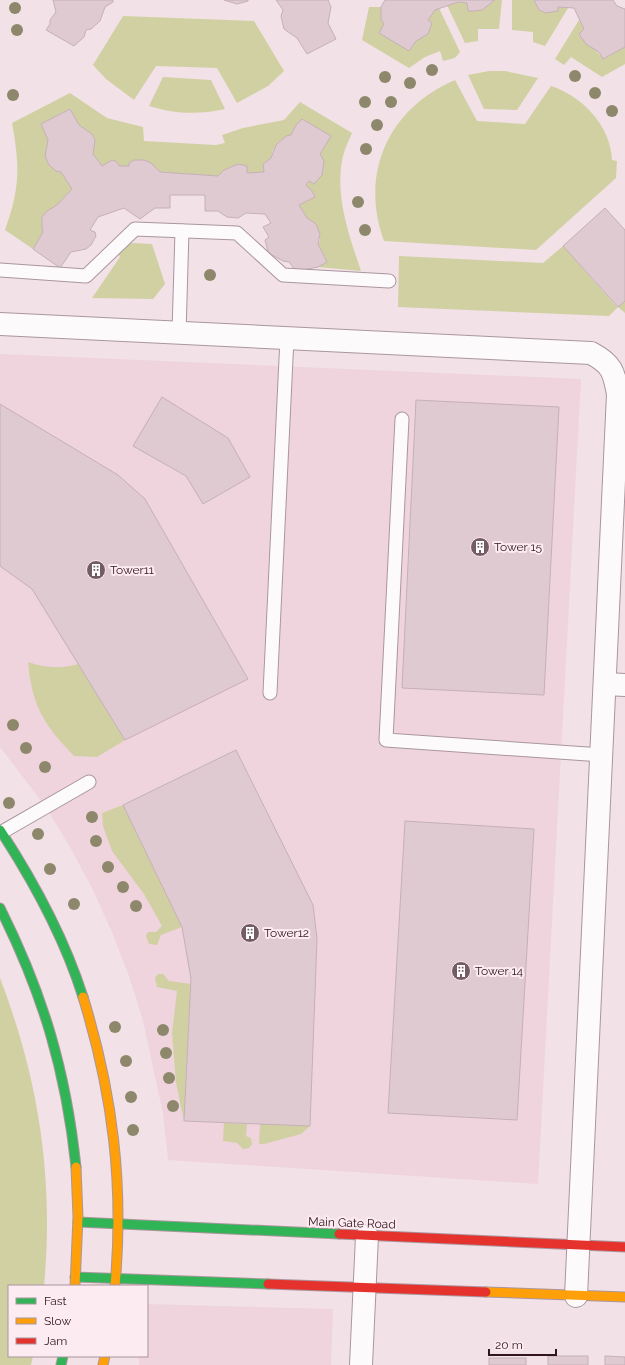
<svg xmlns="http://www.w3.org/2000/svg" width="625" height="1365" font-family="Raleway,sans-serif">
	<style>
		.built { fill: #efd4dd }
		.green { fill: #d1d0a2 }
		.building { fill: #e0cad2; stroke: #c5b0b8 }
		.lines { fill: none; stroke-linecap: round; stroke-linejoin: round }
		.lane-casing { stroke: #aa969e; stroke-width: 15 }
		.street-casing { stroke: #aa969e; stroke-width: 24 }
		.fast-casing { stroke: #aa969e; stroke-width: 11 }
		.slow-casing { stroke: #aa969e; stroke-width: 11 }
		.jam-casing { stroke: #aa969e; stroke-width: 11 }
		.lane { stroke: #fdfafb; stroke-width: 13 }
		.street { stroke: #fdfafb; stroke-width: 22 }
		.fast { stroke: #30b455; stroke-width: 9 }
		.slow { stroke: #ff9f0a; stroke-width: 9 }
		.jam { stroke: #e5322d; stroke-width: 9 }
		.tree { fill: #8d886b }
		.labels { text-anchor: middle; stroke-width: 4; stroke-linejoin: round; paint-order: stroke }
		.poi-label { font-size: 12px; fill: #30141f; stroke: #fcebf1; text-anchor: start }
		.street-label { font-size: 12px; fill: #30141f; stroke: #fcebf1 }
	</style>
	<rect width="100%" height="100%" fill="#f2e1e7"/>
	<g class="built">
		<polygon points="0,354 581,379 538,1184 168,1160 163,1113 143,1021 129,976 112,932 92,888 70,847 45,806 0,747"/>
		<polygon points="147,1304 333,1309 331,1365 139,1365 139,1356 147,1356"/>
	</g>
	<g class="green">
		<path d="M495,0H502L499,29H478V41L465,43L447,5L458,2L467,3L468,11C480,11 486,7 495,0Z"/>
		<polygon points="512,0 534,0 539,10 546,12 558,7 568,8 545,46 533,42 533,32 512,30"/>
		<polygon points="369,7 381,7 381,20 384,24 379,33 409,50 416,41 428,34 432,23 428,20 435,10 439,8 460,52 455,58 443,61 440,51 425,57 409,68 362,40"/>
		<polygon points="123,16 254,21 284,71 268,86 237,103 217,68 156,66 134,100 106,79 93,65"/>
		<path d="M579,20L584,29L579,34C587,45 597,49 603,59L625,47V64L602,77L571,57L564,65L555,59Z"/>
		<polygon points="489,71 505,71 538,78 517,110 484,109 468,75"/>
		<path d="M163,77L211,80L225,109C197,115 176,114 149,106Z"/>
		<path d="M455,80L477,121L525,124L551,86C582,96 611,126 612,160L617,161L616,178L536,250L384,241C359,173 389,108 455,80Z"/>
		<path d="M70,93L107,118L143,127L144,141L216,145L225,143L222,135L243,128L284,120L300,102L352,133C349,140 345,148 343,156C334,195 349,235 361,271L318,267L327,262L318,244L320,240L318,229L316,224L307,218L299,205L315,197L312,191L306,185L309,181L314,184C322,174 327,166 320,154L330,136L303,119L296,125L291,135L281,140L273,150L271,158L263,164L264,172L247,173V166C235,164 227,167 218,176L160,172C152,162 141,157 129,163V166H119L117,162L112,160L102,166L93,154L95,140L92,134L79,125L70,109L41,124L48,140L45,156L49,165L56,171L61,172L72,189L57,205L42,217V228L43,232L33,249L5,230C20,189 20,166 12,123Z"/>
		<polygon points="111,242 152,244 165,284 153,299 92,298 120,257"/>
		<polygon points="563,246 617,307 625,301 625,313 618,307 609,316 398,307 399,256 543,263"/>
		<path d="M28,662C46,668 60,669 78,664L125,740L97,757L74,756C44,725 32,706 28,662Z"/>
		<polygon points="123,805 182,927 161,935 157,945 149,944 146,936 148,932 156,932 162,926 144,894 112,851 103,826 102,813"/>
		<polygon points="158,974 163,974 169,981 191,984 184,1121 176,1083 172,1033 177,991 157,987 155,978"/>
		<path d="M0,978C39,1080 54,1178 44,1286H9V1356H33L31,1365H0Z"/>
		<polygon points="224,1123 247,1124 246,1136 251,1138 252,1144 249,1148 243,1149 237,1143 223,1141"/>
		<polygon points="260,1124 261,1124 310,1126 301,1134 264,1144 259,1144"/>
	</g>
	<g class="building">
		<polygon points="53,0 113,0 113,2 105,7 100,21 91,29 86,30 84,37 74,46 46,30 50,24 50,20 56,12"/>
		<polygon points="224,0 248,0 248,1 237,4"/>
		<polygon points="276,0 328,0 331,7 328,23 336,39 307,54 297,38 284,29 281,16 283,10"/>
		<polygon points="495,0 482,10 475,11 468,11 467,3 458,2 435,10 428,20 432,23 428,34 416,41 409,51 379,33 384,24 381,20 381,7 385,0"/>
		<polygon points="534,0 613,0 617,6 625,9 625,47 603,59 599,52 586,44 579,34 584,29 574,8 558,7 558,11 546,13 539,10"/>
		<polygon points="70,109 79,125 92,134 95,140 93,154 102,166 112,160 117,162 119,166 129,166 129,163 134,160 144,160 151,163 160,172 218,176 224,170 238,164 247,166 247,173 264,172 263,164 271,158 276,145 286,136 291,135 296,125 302,119 331,136 320,154 324,161 322,175 314,184 309,181 306,185 312,191 315,197 299,205 307,218 316,224 320,234 318,244 327,262 318,267 296,271 289,262 283,261 272,255 268,251 265,240 269,237 263,227 271,223 265,214 246,213 238,218 227,217 218,211 205,211 205,195 170,195 170,208 155,208 140,219 124,208 98,217 90,230 95,232 96,236 91,245 86,249 71,252 60,268 33,249 43,232 42,228 42,217 47,211 57,205 72,189 61,172 56,171 49,165 45,156 48,140 41,124"/>
		<polygon points="605,208 625,230 625,301 618,307 563,246"/>
		<polygon points="162,397 228,438 250,477 203,504 186,476 133,446"/>
		<polygon points="416,400 559,407 544,695 402,688"/>
		<polygon points="0,404 118,475 145,499 248,679 125,740 32,589 0,566"/>
		<polygon points="236,750 313,905 317,939 310,1126 184,1121 191,979 182,927 123,805"/>
		<polygon points="405,821 534,829 517,1120 388,1113"/>
		<rect x="548" y="1356" width="40" height="9"/>
		<polygon points="605,1356 625,1357 625,1365 605,1365"/>
		<rect x="489" y="1358" width="37" height="7"/>
	</g>
	<g class="lines">
		<g class="lane-casing">
			<g id="lane">
				<polyline points="0,270 86,276 135,229 237,233 283,275 389,281"/>
				<polyline points="179,333 182,231"/>
				<polyline points="402,419 386,740 602,755"/>
				<polyline points="270,693 287,338"/>
				<polyline points="2,832 89,782"/>
			</g>
		</g>
		<g class="street-casing">
			<g id="street">
				<path d="M0,324L591,353C612,364 614,372 618,394L576,1296"/>
				<polyline points="605,684 625,685"/>
				<polyline points="361,1365 367,1236"/>
			</g>
		</g>
		<g class="fast-casing">
			<g id="fast">
				<path d="M0,830C34,882 64,937 83,997"/>
				<path d="M0,908C43,994 66,1071 76,1167"/>
				<polyline points="78,1222 339,1234"/>
				<polyline points="75,1277 268,1284"/>
				<polyline points="61,1365 63,1356"/>
			</g>
		</g>
		<g class="slow-casing">
			<g id="slow">
				<path d="M83,997C113,1094 124,1185 115,1286"/>
				<polyline points="75,1286 78,1217 76,1167"/>
				<polyline points="486,1292 625,1297"/>
				<polyline points="103,1365 105,1356"/>
			</g>
		</g>
		<g class="jam-casing">
			<g id="jam">
				<polyline points="339,1234 625,1247"/>
				<polyline points="268,1284 486,1292"/>
			</g>
		</g>
		<use href="#lane" class="lane"/>
		<use href="#street" class="street"/>
		<use href="#fast" class="fast"/>
		<use href="#slow" class="slow"/>
		<use href="#jam" class="jam"/>
	</g>
	<g class="tree">
		<circle cx="15" cy="8" r="6"/>
		<circle cx="17" cy="30" r="6"/>
		<circle cx="432" cy="70" r="6"/>
		<circle cx="575" cy="76" r="6"/>
		<circle cx="385" cy="77" r="6"/>
		<circle cx="410" cy="83" r="6"/>
		<circle cx="595" cy="93" r="6"/>
		<circle cx="13" cy="95" r="6"/>
		<circle cx="365" cy="102" r="6"/>
		<circle cx="391" cy="102" r="6"/>
		<circle cx="612" cy="111" r="6"/>
		<circle cx="377" cy="125" r="6"/>
		<circle cx="366" cy="149" r="6"/>
		<circle cx="358" cy="202" r="6"/>
		<circle cx="365" cy="230" r="6"/>
		<circle cx="210" cy="275" r="6"/>
		<circle cx="13" cy="725" r="6"/>
		<circle cx="26" cy="748" r="6"/>
		<circle cx="45" cy="767" r="6"/>
		<circle cx="9" cy="803" r="6"/>
		<circle cx="92" cy="817" r="6"/>
		<circle cx="38" cy="834" r="6"/>
		<circle cx="96" cy="841" r="6"/>
		<circle cx="108" cy="867" r="6"/>
		<circle cx="50" cy="869" r="6"/>
		<circle cx="123" cy="887" r="6"/>
		<circle cx="74" cy="904" r="6"/>
		<circle cx="136" cy="906" r="6"/>
		<circle cx="115" cy="1027" r="6"/>
		<circle cx="163" cy="1030" r="6"/>
		<circle cx="166" cy="1053" r="6"/>
		<circle cx="126" cy="1061" r="6"/>
		<circle cx="169" cy="1078" r="6"/>
		<circle cx="131" cy="1097" r="6"/>
		<circle cx="173" cy="1106" r="6"/>
		<circle cx="133" cy="1130" r="6"/>
	</g>
	<defs>
		<g id="building-disc" transform="scale(1)"><circle r="9.5" fill="#745c65" stroke="#fcebf1"/><path d="M-4-6H4V6H1V3H-1V6H-4ZM-2.5-4.3h1.7v1.8h-1.7ZM.8-4.3h1.7v1.8H.8ZM-2.5-1h1.7V.8h-1.7ZM.8-1h1.7V.8H.8Z" fill="#fff"/></g>
	</defs>
	<g fill-rule="evenodd">
		<use href="#building-disc" x="480" y="547"/>
		<use href="#building-disc" x="96" y="570"/>
		<use href="#building-disc" x="250" y="933"/>
		<use href="#building-disc" x="461" y="971"/>
	</g>
	<g class="labels">
		<g class="poi-label">
			<text x="494" y="551">Tower 15</text>
			<text x="110" y="574">Tower11</text>
			<text x="264" y="937">Tower12</text>
			<text x="475" y="975">Tower 14</text>
		</g>
		<g class="street-label">
			<text transform="translate(352 1223) rotate(2)" y="4">Main Gate Road</text>
		</g>
	</g>
	<rect x="8" y="1285" width="140" height="72" fill="#fcebf1" stroke="#aa959d"/>
	<rect x="16" y="1298" width="20" height="6" fill="#30b455" stroke="#aa959d"/>
	<text x="44" y="1305" font-size="12" fill="#30141f">Fast</text>
	<rect x="16" y="1318" width="20" height="6" fill="#ff9f0a" stroke="#aa959d"/>
	<text x="44" y="1325" font-size="12" fill="#30141f">Slow</text>
	<rect x="16" y="1338" width="20" height="6" fill="#e5322d" stroke="#aa959d"/>
	<text x="44" y="1345" font-size="12" fill="#30141f">Jam</text>
	<path d="M489 1349v6h67v-6" fill="none" stroke="#30141f" stroke-width="2"/>
	<text x="495" y="1349" font-size="12" fill="#30141f" stroke="#fcebf1" stroke-width="3" paint-order="stroke">20 m</text>
</svg>
